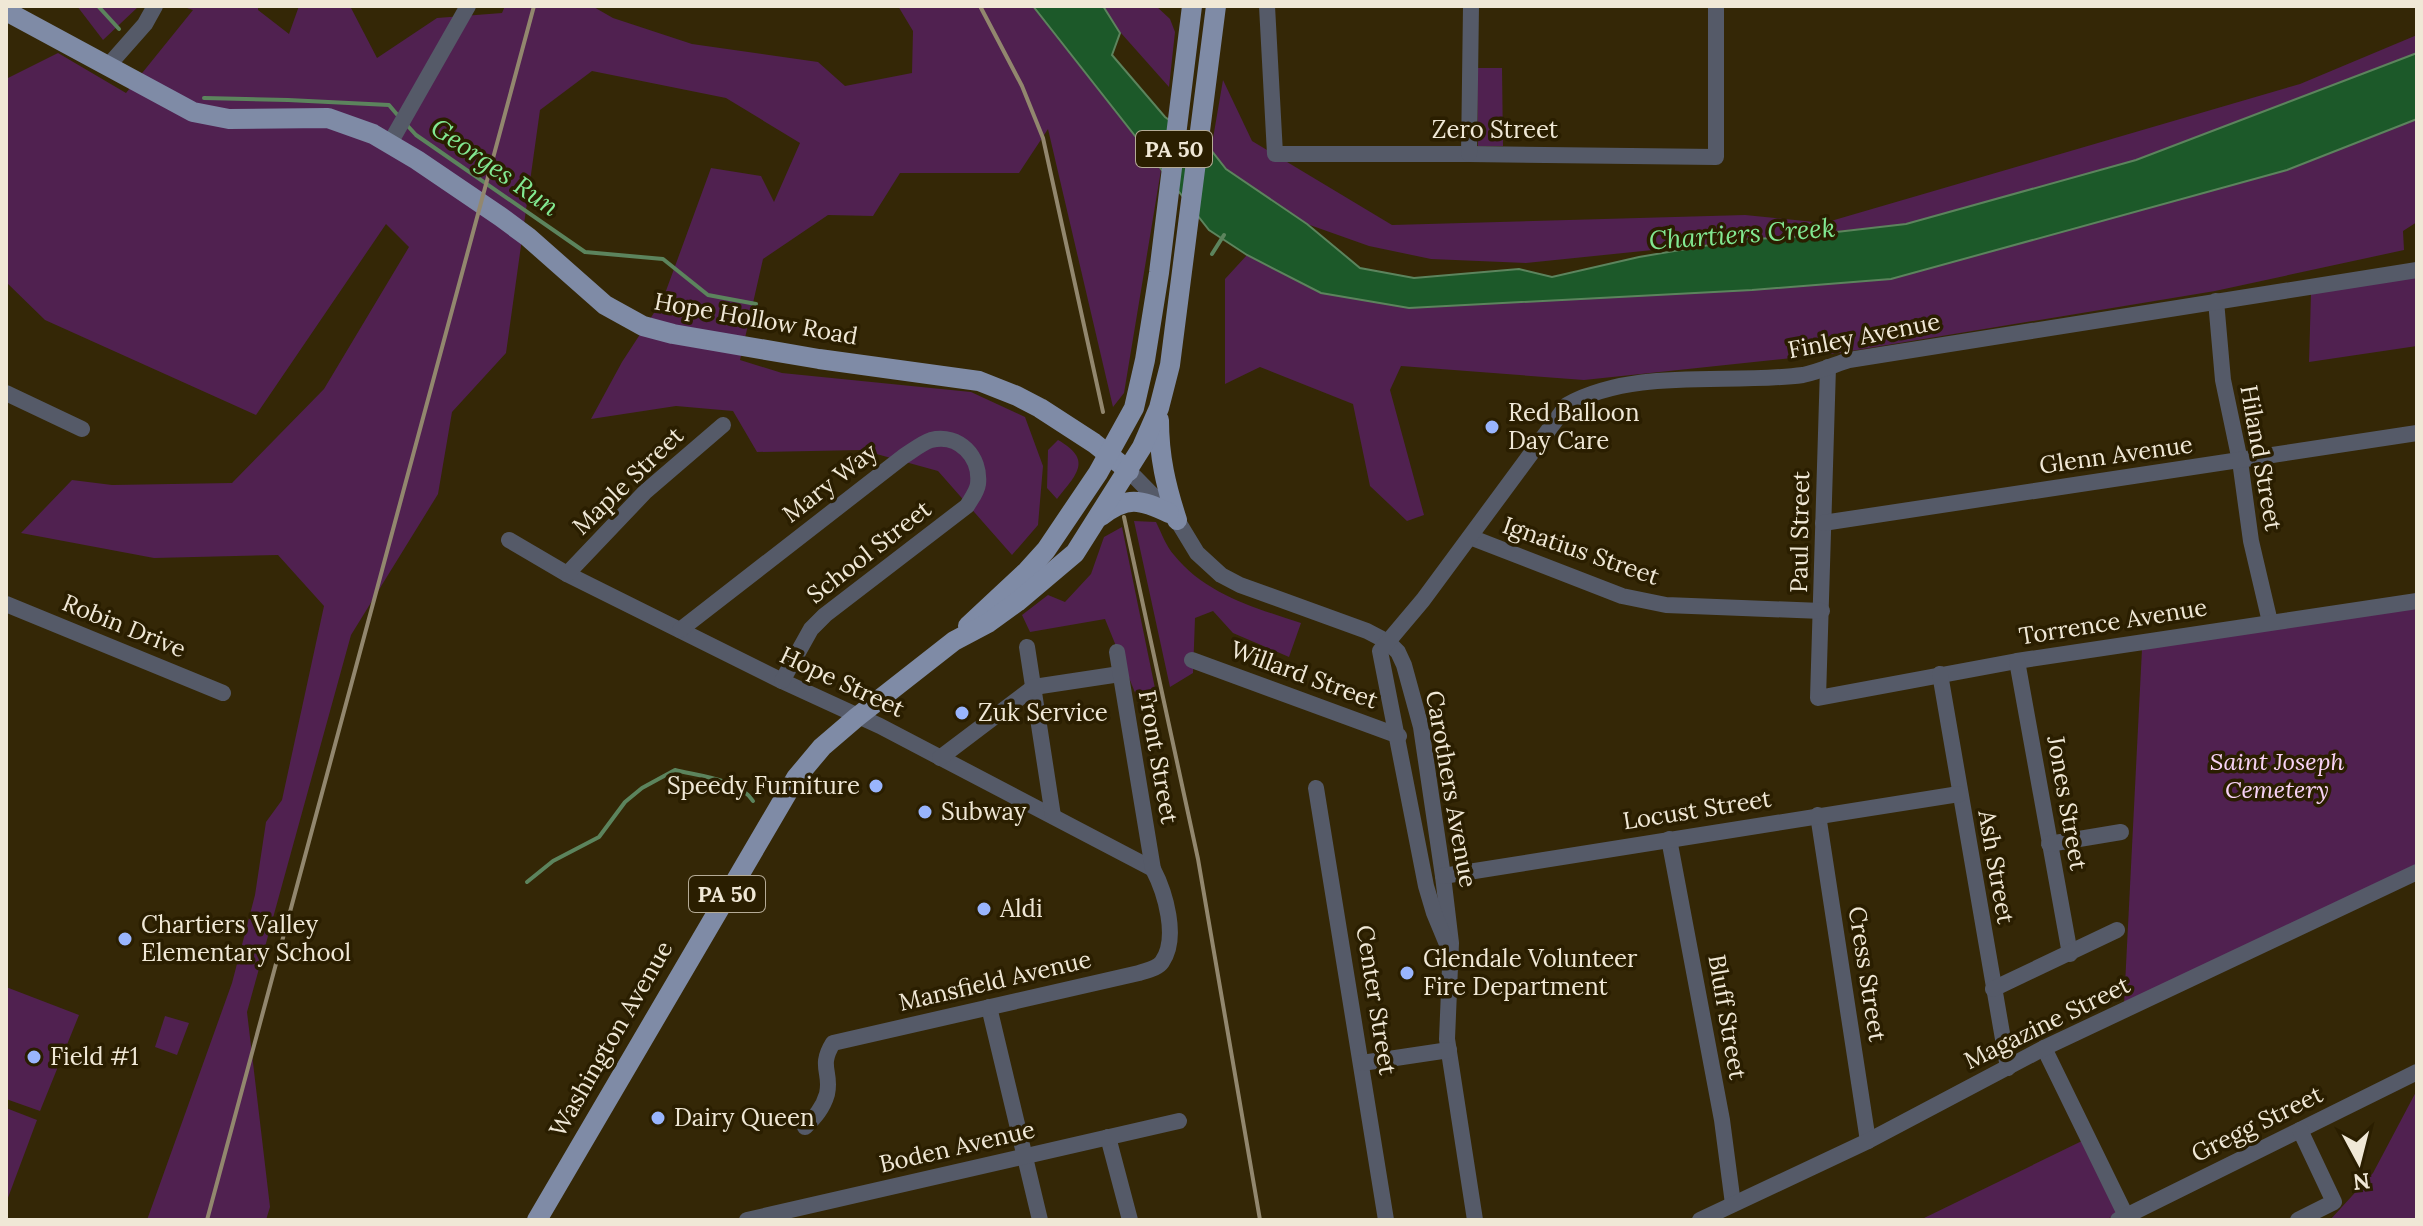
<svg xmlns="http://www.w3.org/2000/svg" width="2423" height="1226" font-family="Lora,serif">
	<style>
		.green { fill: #502150 }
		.water { fill: #1c5929; stroke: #5c845d; stroke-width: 2 }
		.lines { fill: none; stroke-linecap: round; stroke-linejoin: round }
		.stream { stroke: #5c845d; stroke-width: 4 }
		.minor { stroke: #555a68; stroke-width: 16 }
		.major { stroke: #7f8ba6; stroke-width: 20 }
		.rail { stroke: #92876e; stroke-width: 4 }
		.poi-dot { fill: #99b5fd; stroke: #2a1e00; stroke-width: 3 }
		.labels { text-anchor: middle; stroke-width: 7; stroke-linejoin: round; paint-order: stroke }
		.shield { fill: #2a1e00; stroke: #b5ab96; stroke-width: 2 }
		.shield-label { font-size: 22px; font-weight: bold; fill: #f0e8d6 }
		.street-label { font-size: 24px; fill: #f0e8d6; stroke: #2a1e00 }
		.poi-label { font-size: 24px; fill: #f0e8d6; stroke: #2a1e00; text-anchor: start }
		.park-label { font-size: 24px; font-style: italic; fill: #f8d3f6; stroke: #2a1e00 }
		.water-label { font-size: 26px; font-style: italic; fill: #82e991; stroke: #2a1e00 }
	</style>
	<rect width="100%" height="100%" fill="#342706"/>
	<g class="green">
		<polygon points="77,6 139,6 103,40"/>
		<polygon points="181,6 258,6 258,10 289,34 299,6 350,6 377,58 437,18 502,13 505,6 592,6 613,18 692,44 818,62 845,86 912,73 913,31 898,6 1034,6 1161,170 1124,393 1113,407 1048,129 1019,173 900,173 873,216 828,215 763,259 740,360 782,373 971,392 1025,417 1043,466 1038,525 1012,555 938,471 862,450 757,452 733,411 676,406 591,419 622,362 663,299 711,168 761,176 774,202 800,143 726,98 592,71 540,110 506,353 452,412 438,494 351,635 247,1012 270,1207 266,1220 147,1220 232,983 255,895 266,822 282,800 324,606 278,555 154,558 21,533 72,480 112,485 232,483 324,389 409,247 386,224 256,415 45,320 6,282 6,79 58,53 126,93 193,10"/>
		<polygon points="1097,6 1156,6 1170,19 1175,32 1169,87"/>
		<polygon points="2417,35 2417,53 2136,160 1906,224 1526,263 1431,259 1369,246 1307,224 1226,169 1211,150 1223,80 1252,141 1392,225 1745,215 1824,223 2300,84"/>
		<polygon points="1477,68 1502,68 1503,146 1478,146"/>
		<polygon points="2417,119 2417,222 2403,231 2404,250 2215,291 1839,353 1584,380 1401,366 1390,390 1424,515 1407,521 1370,486 1353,404 1260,367 1225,384 1225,279 1247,255 1321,293 1410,308 1752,290 1891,279 2287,170"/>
		<polygon points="2417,275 2417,346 2309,362 2311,294"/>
		<path d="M1058,440C1093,460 1077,474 1057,499L1047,488L1048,450Z"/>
		<path d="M1134,521L1156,522C1161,532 1166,546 1174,555C1205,594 1255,608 1301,623L1289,657L1233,633L1213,611L1195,618L1193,673L1170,687Z"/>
		<polygon points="1122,527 1158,703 1136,695 1105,619 1030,632 1022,615 1048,595 1065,602 1091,574 1104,537"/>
		<polygon points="2417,608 2417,866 2124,1005 2142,649"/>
		<polygon points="6,987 79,1015 40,1111 6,1099"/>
		<polygon points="165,1016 189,1023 177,1055 155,1047"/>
		<polygon points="2417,1090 2417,1220 2330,1220 2373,1173"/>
		<polygon points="6,1108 37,1120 6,1203"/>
		<polygon points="2084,1140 2119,1213 2105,1220 1920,1220"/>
	</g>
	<polygon class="water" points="1033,6 1103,6 1120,33 1112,55 1165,117 1211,150 1226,169 1307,224 1360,268 1414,278 1519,269 1552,277 1639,257 1745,239 1784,238 1906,224 2136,160 2417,53 2417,119 2287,170 1891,279 1752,290 1409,308 1321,293 1247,255 1209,230"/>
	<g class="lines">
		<g class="stream">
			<polyline points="98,6 119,29"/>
			<polyline points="204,98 288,100 389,105 400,118"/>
			<polyline points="406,124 416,135 585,252 663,259 708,295 756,304"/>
			<polyline points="1212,254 1224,235"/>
			<path d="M527,882L553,861L599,837L625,802L642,788L675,770C699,776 739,779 753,801"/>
		</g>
		<g class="minor">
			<polyline points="1267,6 1275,154 1469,154 1716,157 1716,6"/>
			<polyline points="107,67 145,24 155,6"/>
			<polyline points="390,143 468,6"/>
			<polyline points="1469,154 1471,6"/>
			<polyline points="2216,301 2223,380 2240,461 2251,541 2270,622"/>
			<polyline points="1828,367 1818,698 2017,661 2417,601"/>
			<polyline points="6,393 82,429"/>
			<polyline points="1129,471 1177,520 1197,553 1221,575 1240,585 1367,631 1388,642 1398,652 1404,665 1421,727 1443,876 1451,943 1447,1039 1475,1220"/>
			<polyline points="1823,523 2417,433"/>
			<polyline points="1470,537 1622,596 1666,605 1822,611"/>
			<polyline points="509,540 567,574 782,681 880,726 1153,869"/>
			<polyline points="567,574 645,492 723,425"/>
			<polyline points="6,604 223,693"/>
			<path d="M680,630L904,456C912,451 922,443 931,440C959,433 981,457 978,484C977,492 971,499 967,506L825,615L811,629L782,681"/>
			<polyline points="1027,647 1053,816"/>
			<polyline points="1192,660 1399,736"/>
			<polyline points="2017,661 2070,954"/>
			<polyline points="1940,674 2008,1068"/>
			<polyline points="940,758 1034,687 1120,674"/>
			<polyline points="1316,788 1386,1220"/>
			<polyline points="1818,815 1868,1141"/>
			<polyline points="1669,839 1722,1120 1733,1204"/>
			<polyline points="2049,844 2121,832"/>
			<polyline points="1443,876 1959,794"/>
			<path d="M1451,954L1434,913L1426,886L1380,651L1423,600L1567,405C1636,367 1727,385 1803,375C1818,372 1834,365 1849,360L2417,270"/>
			<polyline points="1993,989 2117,930"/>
			<polyline points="989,1007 1040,1220"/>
			<polyline points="2044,1048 2128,1220"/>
			<polyline points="1362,1063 1449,1050"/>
			<path d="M805,1127C815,1117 823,1108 827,1094C832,1072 818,1067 833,1043L1139,973C1147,970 1157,969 1162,962C1179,938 1165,892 1153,869L1117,652"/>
			<polyline points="1108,1137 1130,1220"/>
			<polyline points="747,1220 1179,1121"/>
			<polyline points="1700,1220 1868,1141 2044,1048 2417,872"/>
			<polyline points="2118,1220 2417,1072"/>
			<polyline points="2298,1220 2334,1202 2300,1130"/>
		</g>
		<g class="major">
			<polyline points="6,11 193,112 229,119 328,118 373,134 417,160 501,217 528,237 605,305 643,326 673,334 819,359 979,381 1017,396 1040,408 1094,443 1129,471"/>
			<path d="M1159,420C1159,457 1166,486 1177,520"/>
			<path d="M1101,516C1127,496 1140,499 1169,513"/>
			<polyline points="968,626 1027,571 1046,550 1098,473 1134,408 1145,360 1159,273 1192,6"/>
			<polyline points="537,1220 796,778 822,747 857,717 954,641 988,623 1017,602 1075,553 1142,447 1159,408 1170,365 1216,6"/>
		</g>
		<g class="rail">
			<polyline points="980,6 1022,86 1043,138 1103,412"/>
			<polyline points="1124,517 1198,859 1260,1220"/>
			<polyline points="207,1220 534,6"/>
		</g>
	</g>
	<g class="poi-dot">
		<circle cx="1492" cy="427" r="8"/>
		<circle cx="962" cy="713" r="8"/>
		<circle cx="876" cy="786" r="8"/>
		<circle cx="925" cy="812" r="8"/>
		<circle cx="984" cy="909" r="8"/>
		<circle cx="125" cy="939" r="8"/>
		<circle cx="1407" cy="973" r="8"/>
		<circle cx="34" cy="1057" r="8"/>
		<circle cx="658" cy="1118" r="8"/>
	</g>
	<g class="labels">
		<g class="shield">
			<rect x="1136" y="131" width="76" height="36" rx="6"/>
			<rect x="689" y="876" width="76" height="36" rx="6"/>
		</g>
		<g class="shield-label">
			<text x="1174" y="157">PA 50</text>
			<text x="727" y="902">PA 50</text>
		</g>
		<g class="street-label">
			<text x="1495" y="138">Zero Street</text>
			<text transform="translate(756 319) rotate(10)" y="8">Hope Hollow Road</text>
			<text transform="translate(1864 336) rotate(-11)" y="8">Finley Avenue</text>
			<text transform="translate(2116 455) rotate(-8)" y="8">Glenn Avenue</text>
			<text transform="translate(2261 458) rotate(80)" y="8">Hiland Street</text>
			<text transform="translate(628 481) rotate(-44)" y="8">Maple Street</text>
			<text transform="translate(830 483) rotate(-38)" y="8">Mary Way</text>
			<text transform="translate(1800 532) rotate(-89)" y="8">Paul Street</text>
			<text transform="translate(1581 551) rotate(19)" y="8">Ignatius Street</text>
			<text transform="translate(869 552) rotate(-38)" y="8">School Street</text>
			<text transform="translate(2113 622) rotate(-9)" y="8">Torrence Avenue</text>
			<text transform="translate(124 626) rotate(22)" y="8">Robin Drive</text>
			<text transform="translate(1304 675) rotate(20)" y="8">Willard Street</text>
			<text transform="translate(842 682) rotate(25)" y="8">Hope Street</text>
			<text transform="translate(1158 757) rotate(80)" y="8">Front Street</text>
			<text transform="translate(1451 789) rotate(80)" y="8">Carothers Avenue</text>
			<text transform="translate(2067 803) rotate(80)" y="8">Jones Street</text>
			<text transform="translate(1697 810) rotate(-9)" y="8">Locust Street</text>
			<text transform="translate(1996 867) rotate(80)" y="8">Ash Street</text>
			<text transform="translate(1867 974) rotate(81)" y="8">Cress Street</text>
			<text transform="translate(995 981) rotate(-13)" y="8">Mansfield Avenue</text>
			<text transform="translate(1376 1000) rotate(81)" y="8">Center Street</text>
			<text transform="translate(1727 1017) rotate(80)" y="8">Bluff Street</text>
			<text transform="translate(2047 1023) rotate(-26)" y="8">Magazine Street</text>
			<text transform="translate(611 1039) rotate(-60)" y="8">Washington Avenue</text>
			<text transform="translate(2257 1124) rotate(-26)" y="8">Gregg Street</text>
			<text transform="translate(957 1147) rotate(-13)" y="8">Boden Avenue</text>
		</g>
		<g class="poi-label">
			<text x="1508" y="421">Red Balloon<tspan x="1508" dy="28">Day Care</tspan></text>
			<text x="978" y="721">Zuk Service</text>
			<text x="860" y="794" text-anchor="end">Speedy Furniture</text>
			<text x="941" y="820">Subway</text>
			<text x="1000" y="917">Aldi</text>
			<text x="141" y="933">Chartiers Valley<tspan x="141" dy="28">Elementary School</tspan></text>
			<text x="1423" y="967">Glendale Volunteer<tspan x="1423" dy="28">Fire Department</tspan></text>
			<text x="50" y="1065">Field #1</text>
			<text x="674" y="1126">Dairy Queen</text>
		</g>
		<g class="park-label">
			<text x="2277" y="770">Saint Joseph<tspan x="2277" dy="28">Cemetery</tspan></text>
		</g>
		<g class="water-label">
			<text transform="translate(495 167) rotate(35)" y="9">Georges Run</text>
			<text transform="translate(1742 234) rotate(-4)" y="9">Chartiers Creek</text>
		</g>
	</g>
	<rect width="2423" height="1226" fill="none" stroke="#f0e8d6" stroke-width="16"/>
	<g transform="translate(2359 1162) rotate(173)" stroke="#2a1e00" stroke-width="6" paint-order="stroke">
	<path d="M0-6L14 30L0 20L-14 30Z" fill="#f0e8d6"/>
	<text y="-12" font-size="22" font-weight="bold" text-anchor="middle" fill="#f0e8d6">N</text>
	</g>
</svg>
